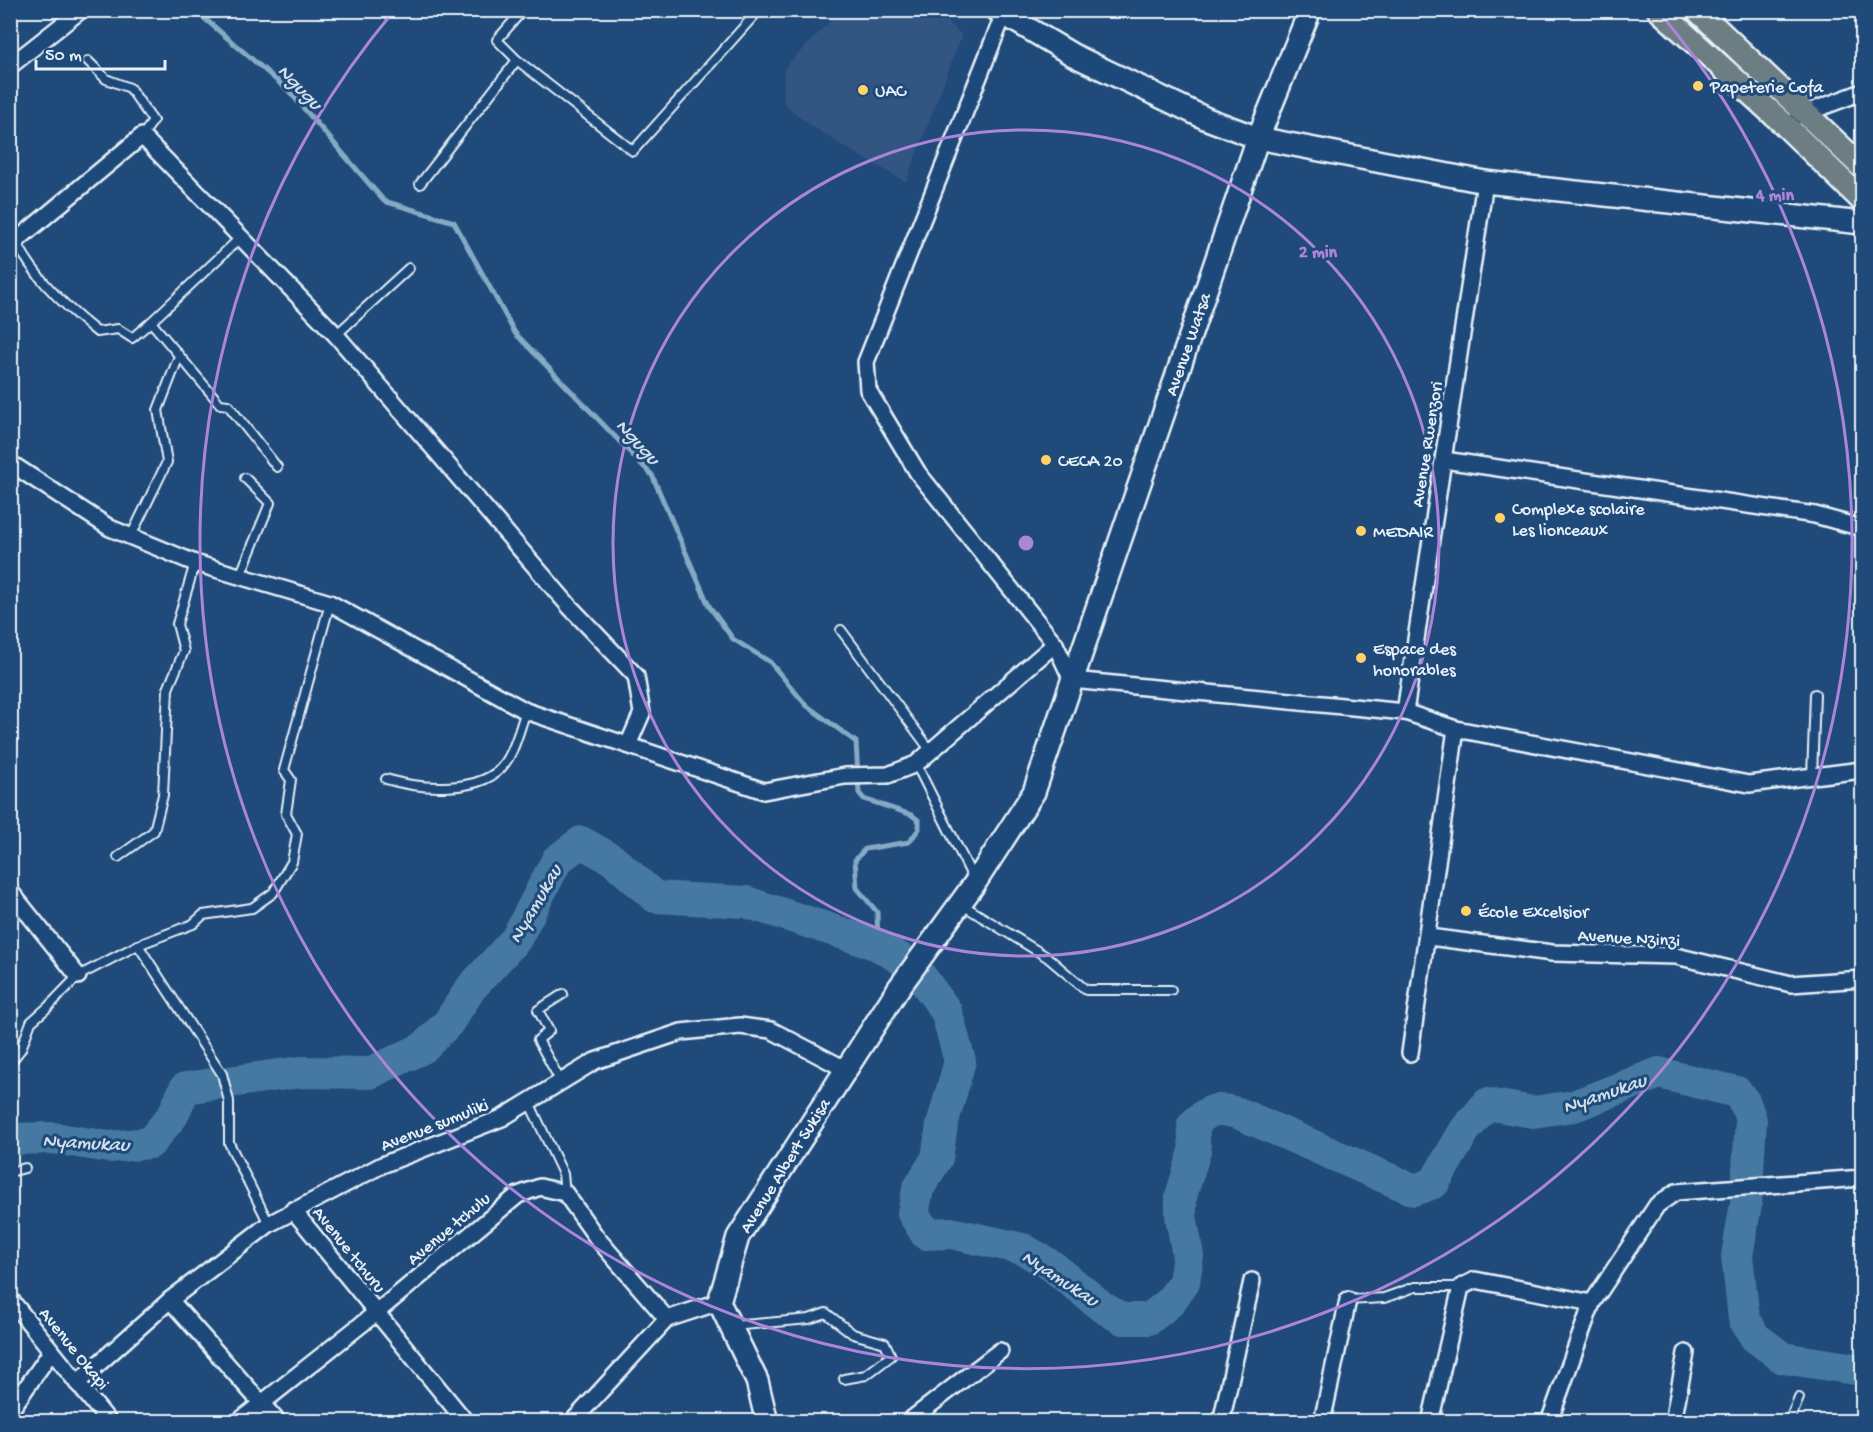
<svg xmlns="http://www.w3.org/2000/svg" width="1873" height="1432" font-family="'Gochi Hand',sans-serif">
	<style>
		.built { fill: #335481 }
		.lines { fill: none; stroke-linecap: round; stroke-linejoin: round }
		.stream { stroke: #86a9c4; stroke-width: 5 }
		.river { stroke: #4579a2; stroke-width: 32 }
		.lane-casing { stroke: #e8f1f8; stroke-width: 12 }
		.street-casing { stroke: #e8f1f8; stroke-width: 20 }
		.secondary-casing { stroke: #e8f1f8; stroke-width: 26 }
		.primary-casing { stroke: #e8f1f8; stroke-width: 27 }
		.lane { stroke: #1f4a7a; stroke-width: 8 }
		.street { stroke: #1f4a7a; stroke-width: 15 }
		.secondary { stroke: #1f4a7a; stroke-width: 21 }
		.primary { stroke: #6c7e84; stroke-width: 22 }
		.ring { fill: none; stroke: #ac85d9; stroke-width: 3 }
		.poi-dot { fill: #ffd166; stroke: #1f4a7a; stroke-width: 2 }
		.labels { text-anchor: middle; stroke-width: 6; stroke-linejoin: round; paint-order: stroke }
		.poi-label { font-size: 18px; fill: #e8f1f8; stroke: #1f4a7a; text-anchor: start }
		.street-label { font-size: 18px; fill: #e8f1f8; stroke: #1f4a7a }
		.water-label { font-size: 20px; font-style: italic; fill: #d0dfeb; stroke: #1f4a7a }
		.centre { fill: #ac85d9; stroke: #1f4a7a; stroke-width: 3 }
		.ring-label { font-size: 18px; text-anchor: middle; font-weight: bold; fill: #ac85d9; stroke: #1f4a7a; stroke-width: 6; stroke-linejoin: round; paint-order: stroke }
	</style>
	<rect width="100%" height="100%" fill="#1f4a7a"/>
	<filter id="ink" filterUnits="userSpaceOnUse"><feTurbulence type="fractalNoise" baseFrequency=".0167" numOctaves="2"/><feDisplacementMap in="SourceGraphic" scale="12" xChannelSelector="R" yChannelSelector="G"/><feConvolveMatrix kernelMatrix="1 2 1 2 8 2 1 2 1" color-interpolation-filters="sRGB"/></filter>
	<g filter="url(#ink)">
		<polygon class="built" points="840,11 936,11 962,35 906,182 841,145 803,120 784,103 784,68"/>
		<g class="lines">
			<polyline class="stream" points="188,10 204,18 288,90 384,201 454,222 515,333 652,475 709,606 733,639 770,662 806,705 856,742 859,793 864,799 912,815 919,821 919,829 909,842 865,849 855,860 857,888 877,912 878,945"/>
			<path class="river" d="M10,1139L53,1138L109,1147L150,1143L173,1115L185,1088L301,1072L370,1073L423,1048L448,1023L471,988L516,939L557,860L581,842L613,860L655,897L746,902L878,945L914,967L946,1011L960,1061L942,1125L937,1158L918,1189L913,1213L926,1234L951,1233L1023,1249L1052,1266L1101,1306L1122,1319H1149L1169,1303L1184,1282L1188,1256L1181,1216V1196L1195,1151L1193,1125C1209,1109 1215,1107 1238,1113L1414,1190L1434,1183L1465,1130L1487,1104L1533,1112L1574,1106L1659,1073L1737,1092L1745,1103L1751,1120L1746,1204L1737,1256L1744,1319L1755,1337L1783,1358L1862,1370"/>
			<g class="lane-casing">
				<g id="lane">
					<polyline points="523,10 497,40 517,60 633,151 759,10"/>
					<polyline points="88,61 106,79 130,88 153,121 142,136"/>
					<polyline points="420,184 517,60"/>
					<path d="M10,227C26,270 62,304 97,332L118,329L132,338L151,322L220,404L228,405L277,467"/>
					<polyline points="151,322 240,238"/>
					<polyline points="336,335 409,268"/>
					<polyline points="131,536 167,462 158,410 179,356"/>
					<polyline points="240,576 270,503 245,478"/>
					<polyline points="841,630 931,751"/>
					<polyline points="916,764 974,880"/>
					<polyline points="1812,777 1815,694"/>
					<path d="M386,779C418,789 483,795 505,763C515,750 520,727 526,711"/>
					<polyline points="118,857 154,831 163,795 168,689 184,651 177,624 195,563"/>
					<polyline points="961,904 1047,957 1086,990 1171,990"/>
					<polyline points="138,945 222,1074 229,1101 229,1143 269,1224"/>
					<polyline points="10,1063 21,1049 31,1022 48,1007 78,976 138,945 193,924 203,915 252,908 273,893 292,862 297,834 286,814 291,780 284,770 330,603"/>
					<polyline points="561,1082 538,1040 549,1031 538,1010 563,994"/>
					<polyline points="529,1102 563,1174 565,1193"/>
					<polyline points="10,1172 25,1168"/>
					<polyline points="1348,1300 1384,1298 1415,1287 1461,1287"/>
					<polyline points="732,1326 809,1319 826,1313 853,1334 885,1343 891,1356 866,1375 844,1379"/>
					<polyline points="1789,1422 1799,1398"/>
				</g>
			</g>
			<g class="street-casing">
				<g id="street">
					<polyline points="1003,16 866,362 868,390 918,473 1055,644 1072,680 1405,712 1456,729 1749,784 1862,770"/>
					<polyline points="10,66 81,10"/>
					<polyline points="1798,116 1862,92"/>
					<polyline points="10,246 142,136 336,335 570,607 636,676 642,713 628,745"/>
					<polyline points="1444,460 1815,515 1862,528"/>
					<polyline points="10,463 110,528 195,563 330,603 526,711 764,791 845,776 888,775 916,764 1055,644"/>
					<polyline points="1405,712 1485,182"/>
					<polyline points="10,891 78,976"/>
					<polyline points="1429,937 1552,953 1676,956 1791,984 1862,979"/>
					<polyline points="1410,1053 1456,729"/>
					<polyline points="293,1210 466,1422"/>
					<polyline points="10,1299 109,1422"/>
					<polyline points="170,1300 278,1422"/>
					<polyline points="77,1383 170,1300 269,1224 382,1165 502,1118 595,1061 681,1032 740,1026 771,1030 845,1069"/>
					<polyline points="10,1411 51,1352"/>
					<polyline points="238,1422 377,1312 518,1195 540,1187 565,1193 597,1238 667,1319"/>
					<polyline points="572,1422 667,1319 719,1302"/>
					<polyline points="908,1422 1000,1351"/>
					<polyline points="1221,1422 1252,1281"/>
					<polyline points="1322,1422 1348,1300"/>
					<polyline points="1430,1422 1461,1287 1475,1280 1592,1303"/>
					<polyline points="1549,1422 1592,1303 1657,1205 1676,1192 1862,1178"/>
					<polyline points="1673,1422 1686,1353"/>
				</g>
			</g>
			<g class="secondary-casing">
				<g id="secondary">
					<polyline points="997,10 1073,55 1207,119 1258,138 1485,182 1862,223"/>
					<polyline points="767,1422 757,1381 719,1302 738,1237 898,989 975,883 1034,792 1258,138 1310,10"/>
				</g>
			</g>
			<g class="primary-casing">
				<g id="primary">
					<polyline points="1659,10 1785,125 1862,200"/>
					<polyline points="1697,10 1862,167"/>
				</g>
			</g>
			<use href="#lane" class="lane"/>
			<use href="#street" class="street"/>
			<use href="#secondary" class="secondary"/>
			<use href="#primary" class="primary"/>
		</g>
	</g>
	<g class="ring">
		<circle cx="1026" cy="543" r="413"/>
		<path d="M1659 12A826 826 0 1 1 393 12"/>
	</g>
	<g class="poi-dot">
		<circle cx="1698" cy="86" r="6"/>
		<circle cx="863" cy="90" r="6"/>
		<circle cx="1046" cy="460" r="6"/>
		<circle cx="1500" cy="518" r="6"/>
		<circle cx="1361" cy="531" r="6"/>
		<circle cx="1361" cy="658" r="6"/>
		<circle cx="1466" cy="911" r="6"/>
	</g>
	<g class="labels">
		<g class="poi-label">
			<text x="1710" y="92">Papeterie Cofa</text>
			<text x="875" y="96">UAC</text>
			<text x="1058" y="466">CECA 20</text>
			<text x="1512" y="514">Complexe scolaire<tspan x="1512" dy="21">Les lionceaux</tspan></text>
			<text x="1373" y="537">MEDAIR</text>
			<text x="1373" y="654">Espace des<tspan x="1373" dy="21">honorables</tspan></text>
			<text x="1478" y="917">École Excelsior</text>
		</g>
		<g class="street-label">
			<text transform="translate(1187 344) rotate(-71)" y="6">Avenue Watsa</text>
			<text transform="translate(1426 444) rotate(-81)" y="6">Avenue Rwenzori</text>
			<text transform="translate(1629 937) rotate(3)" y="6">Avenue Nzinzi</text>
			<text transform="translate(434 1124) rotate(-22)" y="6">Avenue sumuliki</text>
			<text transform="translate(784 1165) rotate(-58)" y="6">Avenue Albert Sukisa</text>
			<text transform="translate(448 1228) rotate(-40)" y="6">Avenue tchulu</text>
			<text transform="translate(350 1249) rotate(51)" y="6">Avenue tchuru</text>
			<text transform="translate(75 1348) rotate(51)" y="6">Avenue Okapi</text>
		</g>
		<g class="water-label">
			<text transform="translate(301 86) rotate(46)" y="7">Ngugu</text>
			<text transform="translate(639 441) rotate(47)" y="7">Ngugu</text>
			<text transform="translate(534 903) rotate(-60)" y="7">Nyamukau</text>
			<text transform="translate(1604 1092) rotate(-19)" y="7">Nyamukau</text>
			<text transform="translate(86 1141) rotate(3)" y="7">Nyamukau</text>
			<text transform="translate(1061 1277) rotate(33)" y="7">Nyamukau</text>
		</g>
	</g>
	<circle cx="1026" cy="543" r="9" class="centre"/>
	<g class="ring-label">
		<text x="1775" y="200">4 min</text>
		<text x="1318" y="257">2 min</text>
	</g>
	<rect width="1873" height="1432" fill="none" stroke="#1f4a7a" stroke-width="36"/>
	<rect x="18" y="18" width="1837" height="1396" fill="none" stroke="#e8f1f8" stroke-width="2" filter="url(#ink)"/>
	<path d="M36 60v9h129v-9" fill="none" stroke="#e8f1f8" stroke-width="3"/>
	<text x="45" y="60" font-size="18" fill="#e8f1f8" stroke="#1f4a7a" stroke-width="4.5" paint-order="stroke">50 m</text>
</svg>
